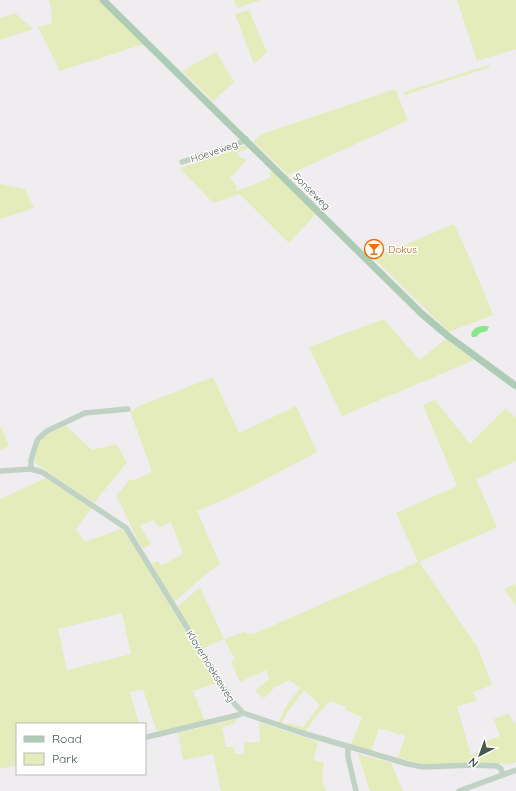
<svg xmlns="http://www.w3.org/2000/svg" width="516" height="791" font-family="Quicksand,sans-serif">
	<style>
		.green { fill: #e4ecbb; fill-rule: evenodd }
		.water { fill: #8be88a }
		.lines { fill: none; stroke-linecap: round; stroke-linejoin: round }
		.minor { stroke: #c0d2c4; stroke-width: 5.5 }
		.major { stroke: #adcbb5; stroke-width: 7 }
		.labels { text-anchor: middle; stroke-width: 3; stroke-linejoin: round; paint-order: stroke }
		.street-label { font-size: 10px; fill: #46594b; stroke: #fff }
		.food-label { font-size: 10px; fill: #c56008; stroke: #fff; text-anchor: start }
	</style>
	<rect width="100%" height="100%" fill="#efedef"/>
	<g class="green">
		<polygon points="49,0 99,0 144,44 60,71 38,27 52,23 51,8"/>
		<polygon points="234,0 261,0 237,8"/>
		<polygon points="457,0 516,0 516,49 477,61"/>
		<polygon points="249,10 267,52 254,64 235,14"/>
		<polygon points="15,13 33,29 0,40 0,18"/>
		<polygon points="216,52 234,82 213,101 182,71"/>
		<polygon points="489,65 490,67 487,68 405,95 404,92"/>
		<polygon points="395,89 408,120 288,175 253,141 262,134"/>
		<polygon points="246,145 248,147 247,149 237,153 241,158 247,160 230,178 237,186 236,190 237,191 270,178 271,177 269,173 273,171 316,214 289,243 240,194 213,203 180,168"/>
		<polygon points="0,184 25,189 34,208 0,219"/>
		<polygon points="454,224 471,261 493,315 449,332 374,258"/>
		<polygon points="384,319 419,360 446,339 474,360 342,416 309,347"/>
		<path d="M213,377L239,433L296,406L317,452L243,491L197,511L220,564L205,575L174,602L152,564L157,561L162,565L183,554L171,522L159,527L153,520L140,526L151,544L143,549C132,532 126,513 116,496L130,479L131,481L152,472L130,411L134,410L137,407Z"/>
		<polygon points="435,400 470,444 505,409 516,417 516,461 476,479 497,527 419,562 478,648 492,685 473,692 477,701 457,706 471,755 483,751 480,744 500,736 494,719 509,713 514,724 516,723 516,762 510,764 472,762 428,765 398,758 405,736 379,728 371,751 351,745 362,717 345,710 346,707 330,701 316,716 305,732 286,725 288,723 303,727 320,705 304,690 287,713 282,724 278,723 285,708 300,688 289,680 277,687 276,686 264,698 255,691 269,679 266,670 240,682 231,662 235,659 224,639 202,649 177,607 200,587 224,639 244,632 251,635 418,562 396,513 457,486 423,405"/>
		<polygon points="0,425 9,446 0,450"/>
		<path d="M66,426L92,450L116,444L127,462L94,503L35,463C36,437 45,435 66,426Z"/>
		<path d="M46,478L92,507L76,529L85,542L123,528L217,683L193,691L205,721L157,732L143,689L130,692L139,724H17V765L0,769V499ZM122,613L131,654L67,670L58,629Z"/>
		<polygon points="516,584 516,606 504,589"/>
		<polygon points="236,719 235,723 222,727 226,747 234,747 235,754 244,754 244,742 260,742 259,722 318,742 314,760 324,763 322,780 326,791 221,791 213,754 183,760 178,733"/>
		<polygon points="358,754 391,763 403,791 370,791"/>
	</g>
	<path class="water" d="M486,326L489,327L487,331L480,333L476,337H472L471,334C474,327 478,326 486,326Z"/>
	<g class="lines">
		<g class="minor">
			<polyline points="182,162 242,142 246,139"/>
			<polyline points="31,469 31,460 36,444 38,439 47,431 85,413 128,409"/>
			<polyline points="0,471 31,469 42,472 126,528 232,701 243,713 249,715 299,732 408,764 423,767 474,765 497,766 501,769 503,774"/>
			<polyline points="147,737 238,715 243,713"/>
			<polyline points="348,747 348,757 356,791"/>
			<polyline points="459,791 516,770"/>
		</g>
		<polyline class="major" points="103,0 422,314 448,336 516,386"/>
	</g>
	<defs>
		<g id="bar-ring" transform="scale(1)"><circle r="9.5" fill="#fff" stroke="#e8710a" stroke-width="1.5"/><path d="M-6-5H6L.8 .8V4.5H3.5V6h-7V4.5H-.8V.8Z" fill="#e8710a"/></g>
	</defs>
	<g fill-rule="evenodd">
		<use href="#bar-ring" x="374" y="249"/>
	</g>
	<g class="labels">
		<g class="street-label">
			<text transform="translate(214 151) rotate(-19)" y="4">Hoeveweg</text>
			<text transform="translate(312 191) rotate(45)" y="4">Sonseweg</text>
			<text transform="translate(211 666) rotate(58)" y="4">Klaverhoekseweg</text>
		</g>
		<g class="food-label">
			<text x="388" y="253">Dokus</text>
		</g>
	</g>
	<rect x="16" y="723" width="130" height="52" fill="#ffffff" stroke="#b5bdb7"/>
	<rect x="24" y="736" width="20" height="6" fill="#adcbb5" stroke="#b5bdb7"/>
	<text x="52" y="743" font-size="12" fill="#46594b">Road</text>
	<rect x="24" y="753" width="20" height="12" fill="#e4ecbb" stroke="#b5bdb7"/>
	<text x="52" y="763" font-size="12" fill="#46594b">Park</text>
	<g transform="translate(480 755) rotate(221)" stroke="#ffffff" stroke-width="3" paint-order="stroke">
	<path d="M0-3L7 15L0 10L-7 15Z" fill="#46594b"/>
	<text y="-6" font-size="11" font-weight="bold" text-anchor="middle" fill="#46594b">N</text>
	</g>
</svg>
